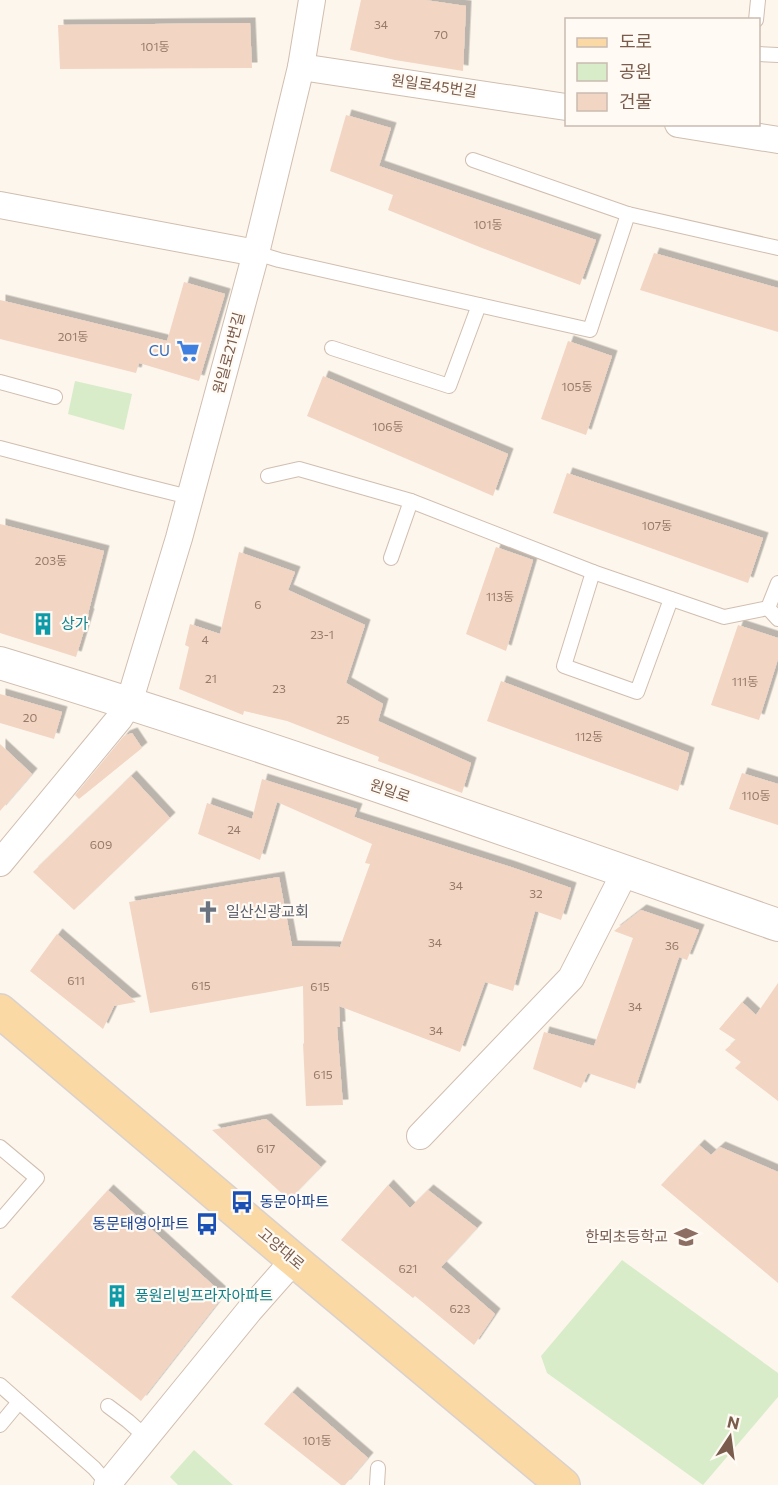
<svg xmlns="http://www.w3.org/2000/svg" width="778" height="1485" font-family="Commissioner,'Noto Sans KR',sans-serif">
	<style>
		.green { fill: #d8ecc9 }
		.building { fill: #f3d5c3; filter: url(#shadow) }
		.lines { fill: none; stroke-linecap: round; stroke-linejoin: round }
		.service-casing { stroke: #d1beb0; stroke-width: 16 }
		.minor-casing { stroke: #d1beb0; stroke-width: 28 }
		.tertiary-casing { stroke: #d1beb0; stroke-width: 34 }
		.primary-casing { stroke: #dad1cd; stroke-width: 36 }
		.service { stroke: #fff; stroke-width: 14 }
		.minor { stroke: #fff; stroke-width: 26 }
		.tertiary { stroke: #fff; stroke-width: 32 }
		.primary { stroke: #fbd9a5; stroke-width: 33 }
		.labels { text-anchor: middle; stroke-width: 4.5; stroke-linejoin: round; paint-order: stroke }
		.number-label { font-size: 12px; fill: #987a6a }
		.street-label { font-size: 15px; fill: #7a5c4d; stroke: #fffaf3 }
		.shop-label { font-size: 15px; fill: #366cbe; stroke: #fffaf3; text-anchor: end }
		.culture-label { font-size: 15px; fill: #0d838f; stroke: #fffaf3; text-anchor: start }
		.worship-label { font-size: 15px; fill: #5b616d; stroke: #fffaf3; text-anchor: start }
		.transit-label { font-size: 15px; fill: #164399; stroke: #fffaf3; text-anchor: start }
		.education-label { font-size: 15px; fill: #785e54; stroke: #fffaf3; text-anchor: end }
	</style>
	<defs>
		<filter id="shadow"><feDropShadow dx="5.5" dy="-5.5" stdDeviation="0" flood-color="#0004"/></filter>
	</defs>
	<rect width="100%" height="100%" fill="#fdf6ec"/>
	<g class="green">
		<polygon points="75,381 132,394 124,430 68,414"/>
		<polygon points="622,1260 778,1373 778,1397 703,1485 547,1373 541,1356"/>
		<polygon points="194,1450 233,1485 178,1485 170,1477"/>
	</g>
	<g class="building">
		<polygon points="361,0 425,0 466,6 463,71 395,60 350,50"/>
		<polygon points="250,23 252,68 60,69 58,25"/>
		<polygon points="346,115 391,128 379,166 596,240 580,285 482,248 388,210 393,195 330,171"/>
		<polygon points="654,253 778,288 778,332 640,290"/>
		<polygon points="184,282 225,294 199,381 139,363 136,373 0,339 0,300 167,341"/>
		<polygon points="568,341 612,356 586,435 541,419"/>
		<polygon points="323,376 508,454 493,496 307,416"/>
		<polygon points="567,473 763,538 748,583 553,513"/>
		<polygon points="0,524 104,551 88,614 89,614 76,657 0,633"/>
		<polygon points="496,547 533,560 506,651 466,634"/>
		<polygon points="239,552 295,572 288,590 365,625 346,683 383,704 378,721 471,763 462,793 378,761 379,757 287,721 244,711 243,715 179,689 189,647 185,645 190,624 220,634"/>
		<polygon points="738,625 778,638 778,659 759,720 711,705"/>
		<polygon points="501,681 689,753 678,791 487,721"/>
		<polygon points="0,694 62,712 54,739 0,723"/>
		<polygon points="132,733 142,748 79,799 75,795 124,736"/>
		<polygon points="0,744 32,774 0,811"/>
		<polygon points="742,773 778,784 778,825 729,809"/>
		<polygon points="131,776 170,818 74,910 33,872"/>
		<polygon points="262,779 357,809 354,817 511,867 571,888 561,920 535,911 513,991 485,982 460,1052 339,1006 340,1027 337,1027 343,1105 306,1106 303,1043 304,1044 303,986 150,1013 129,902 279,877 292,946 340,947 370,864 365,863 372,844 277,802 260,860 198,834 207,803 252,819"/>
		<polygon points="641,910 699,930 687,960 679,957 635,1089 588,1073 581,1088 533,1069 544,1032 594,1046 633,938 614,931"/>
		<polygon points="57,934 136,1002 114,1006 103,1029 30,971"/>
		<polygon points="778,983 778,1101 735,1068 741,1062 725,1050 736,1040 719,1029 742,1002 756,1015"/>
		<polygon points="266,1119 321,1167 289,1200 212,1130"/>
		<polygon points="699,1145 711,1155 720,1147 778,1172 778,1283 661,1185"/>
		<polygon points="388,1185 410,1208 428,1190 477,1228 441,1267 495,1314 474,1345 415,1296 413,1298 341,1240"/>
		<polygon points="108,1190 224,1295 141,1401 11,1297"/>
		<polygon points="292,1392 368,1458 345,1485 341,1485 264,1424"/>
	</g>
	<g class="lines">
		<g class="service-casing">
			<g id="service">
				<polyline points="756,20 758,0"/>
				<polyline points="758,54 778,55"/>
				<polyline points="473,160 628,214 778,248"/>
				<polyline points="256,253 279,260 590,330 628,214"/>
				<polyline points="332,348 449,386 479,305"/>
				<polyline points="0,382 55,397"/>
				<polyline points="0,448 133,483 177,494 190,495"/>
				<polyline points="268,476 299,469 411,501 593,572 724,617 768,608"/>
				<polyline points="391,558 411,501"/>
				<polyline points="593,572 564,666 637,692 671,599"/>
				<polyline points="768,608 778,583"/>
				<polyline points="768,608 778,619"/>
				<polyline points="0,1147 37,1178 0,1221"/>
				<polyline points="0,1385 94,1468 108,1484"/>
				<polyline points="108,1406 128,1421 146,1437"/>
				<polyline points="0,1425 19,1402"/>
				<polyline points="377,1485 378,1468"/>
			</g>
		</g>
		<g class="minor-casing">
			<g id="minor">
				<polyline points="301,67 566,107"/>
				<polyline points="678,124 778,140"/>
				<polyline points="0,205 256,253"/>
				<polyline points="0,863 119,719 129,703 179,538 256,253 301,67 312,0"/>
				<polyline points="420,1136 571,978 625,872"/>
				<polyline points="107,1485 249,1311 294,1260"/>
			</g>
		</g>
		<g class="tertiary-casing">
			<path id="tertiary" d="M0,663C262,743 520,835 778,925"/>
		</g>
		<g class="primary-casing">
			<polyline id="primary" points="0,1011 294,1260 563,1485"/>
		</g>
		<use href="#service" class="service"/>
		<use href="#minor" class="minor"/>
		<use href="#tertiary" class="tertiary"/>
		<use href="#primary" class="primary"/>
	</g>
	<defs>
		<g id="supermarket-bare" transform="scale(1.8)"><path d="M-6-5.5h2.5l.6 2H6L4.5 2H-2.5L-4.4-4H-6ZM-1.5 3.2a1.3 1.3 0 1 0 .1 0ZM3 3.2a1.3 1.3 0 1 0 .1 0Z" fill="#3f7fe0" stroke="#fffaf3" stroke-width="2.5" paint-order="stroke"/></g>
		<g id="building-bare" transform="scale(1.8)"><path d="M-4-6H4V6H1V3H-1V6H-4ZM-2.5-4.3h1.7v1.8h-1.7ZM.8-4.3h1.7v1.8H.8ZM-2.5-1h1.7V.8h-1.7ZM.8-1h1.7V.8H.8Z" fill="#0f9aa8" stroke="#fffaf3" stroke-width="2.5" paint-order="stroke"/></g>
		<g id="church-bare" transform="scale(1.8)"><path d="M-1.2-6h2.4v3.5h3.3v2.4h-3.3V6h-2.4V-.1h-3.3v-2.4h3.3Z" fill="#6b7280" stroke="#fffaf3" stroke-width="2.5" paint-order="stroke"/></g>
		<g id="bus-bare" transform="scale(1.8)"><path d="M-5-6H5V4H4V6H2V4H-2V6H-4V4H-5ZM-3.5-4V0h7V-4ZM-3.5 1.2v1.5H-2V1.2ZM2 1.2v1.5H3.5V1.2Z" fill="#1a4fb4" stroke="#fffaf3" stroke-width="2.5" paint-order="stroke"/></g>
		<g id="school-bare" transform="scale(1.8)"><path d="M0-5L7-2L0 1L-7-2ZM-4 1L0 2.5L4 1V4Q0 6-4 4Z" fill="#8d6e63" stroke="#fffaf3" stroke-width="2.5" paint-order="stroke"/></g>
	</defs>
	<g fill-rule="evenodd">
		<use href="#supermarket-bare" x="188" y="351"/>
		<use href="#building-bare" x="43" y="624"/>
		<use href="#church-bare" x="208" y="912"/>
		<use href="#bus-bare" x="242" y="1202"/>
		<use href="#bus-bare" x="207" y="1224"/>
		<use href="#school-bare" x="686" y="1237"/>
		<use href="#building-bare" x="117" y="1296"/>
	</g>
	<g class="labels">
		<g class="number-label">
			<text x="381" y="29">34</text>
			<text x="441" y="39">70</text>
			<text x="155" y="51">101동</text>
			<text x="488" y="229">101동</text>
			<text x="73" y="341">201동</text>
			<text x="577" y="391">105동</text>
			<text x="388" y="431">106동</text>
			<text x="657" y="530">107동</text>
			<text x="51" y="565">203동</text>
			<text x="500" y="601">113동</text>
			<text x="258" y="609">6</text>
			<text x="322" y="639">23-1</text>
			<text x="205" y="644">4</text>
			<text x="211" y="683">21</text>
			<text x="745" y="686">111동</text>
			<text x="279" y="693">23</text>
			<text x="30" y="722">20</text>
			<text x="343" y="724">25</text>
			<text x="589" y="741">112동</text>
			<text x="756" y="800">110동</text>
			<text x="234" y="834">24</text>
			<text x="101" y="849">609</text>
			<text x="456" y="890">34</text>
			<text x="536" y="898">32</text>
			<text x="435" y="947">34</text>
			<text x="672" y="950">36</text>
			<text x="76" y="985">611</text>
			<text x="201" y="990">615</text>
			<text x="320" y="991">615</text>
			<text x="635" y="1011">34</text>
			<text x="436" y="1035">34</text>
			<text x="323" y="1079">615</text>
			<text x="266" y="1153">617</text>
			<text x="408" y="1273">621</text>
			<text x="460" y="1313">623</text>
			<text x="317" y="1445">101동</text>
		</g>
		<g class="street-label">
			<text transform="translate(434 86) rotate(8)" y="5">원일로45번길</text>
			<text transform="translate(229 353) rotate(-75)" y="5">원일로21번길</text>
			<text transform="translate(390 791) rotate(19)" y="5">원일로</text>
			<text transform="translate(281 1249) rotate(40)" y="5">고양대로</text>
		</g>
		<g class="shop-label">
			<text x="170" y="356">CU</text>
		</g>
		<g class="culture-label">
			<text x="61" y="629">상가</text>
			<text x="135" y="1301">풍원리빙프라자아파트</text>
		</g>
		<g class="worship-label">
			<text x="226" y="917">일산신광교회</text>
		</g>
		<g class="transit-label">
			<text x="260" y="1207">동문아파트</text>
			<text x="189" y="1229" text-anchor="end">동문태영아파트</text>
		</g>
		<g class="education-label">
			<text x="668" y="1242">한뫼초등학교</text>
		</g>
	</g>
	<rect x="565" y="18" width="195" height="108" fill="#fffaf3" stroke="#cabbb1" stroke-width="1.5"/>
	<rect x="577" y="38" width="30" height="9" fill="#fbd9a5" stroke="#cabbb1" stroke-width="1.5"/>
	<text x="619" y="48" font-size="18" fill="#7a5c4d">도로</text>
	<rect x="577" y="63" width="30" height="18" fill="#d8ecc9" stroke="#cabbb1" stroke-width="1.5"/>
	<text x="619" y="78" font-size="18" fill="#7a5c4d">공원</text>
	<rect x="577" y="93" width="30" height="18" fill="#f3d5c3" stroke="#cabbb1" stroke-width="1.5"/>
	<text x="619" y="108" font-size="18" fill="#7a5c4d">건물</text>
	<g transform="translate(730 1437) rotate(13)" stroke="#fffaf3" stroke-width="4.5" paint-order="stroke">
	<path d="M0-4.5L10 22L0 15L-10 22Z" fill="#7a5c4d"/>
	<text y="-9" font-size="16" font-weight="bold" text-anchor="middle" fill="#7a5c4d">N</text>
	</g>
</svg>
